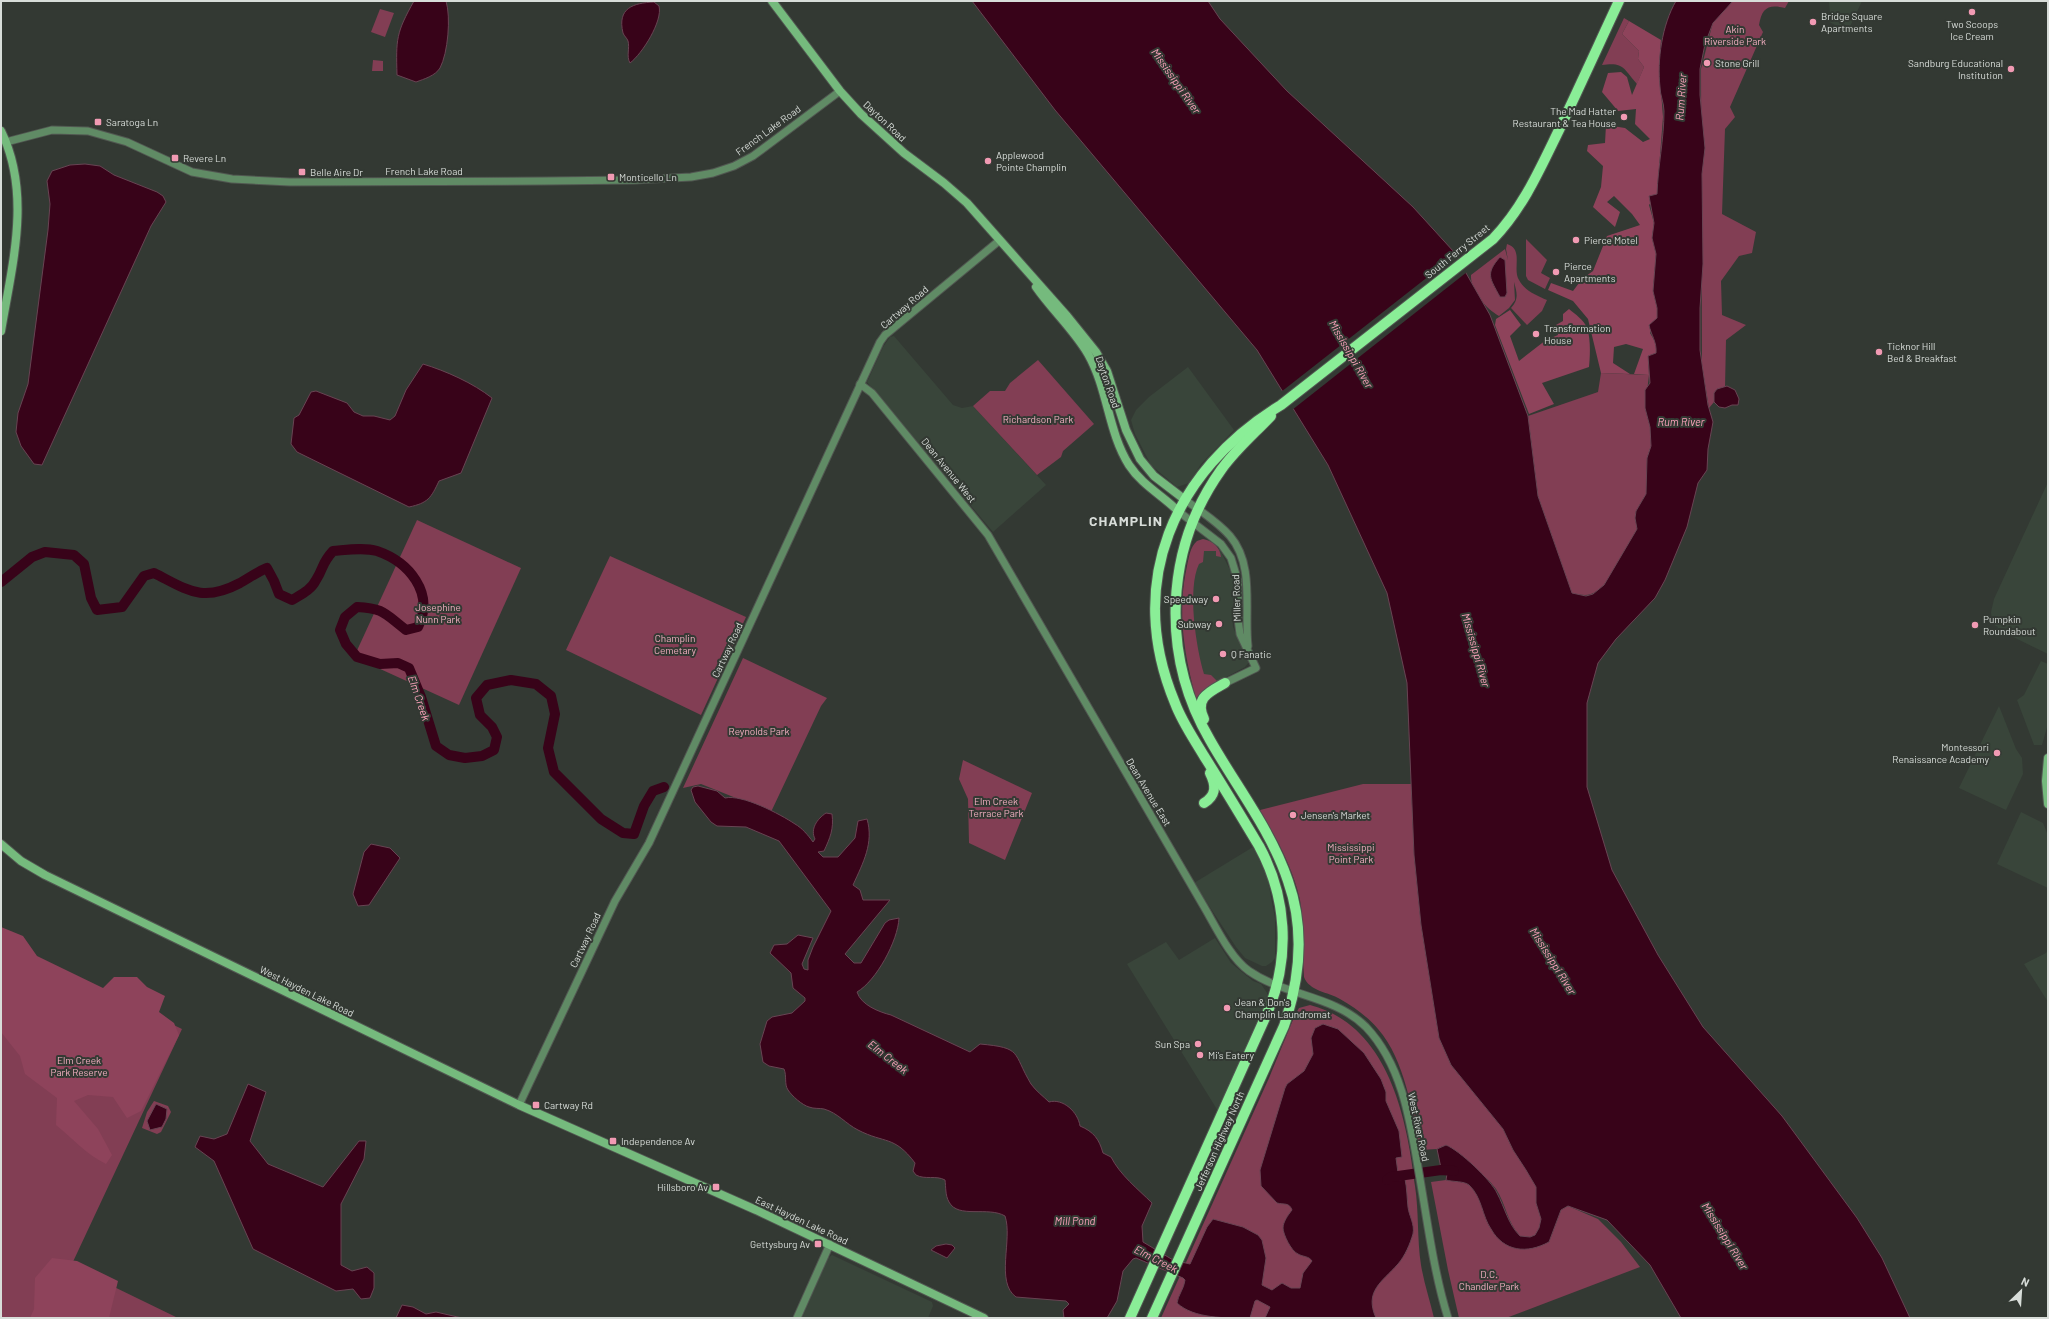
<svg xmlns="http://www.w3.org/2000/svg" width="2049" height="1319" font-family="Barlow,sans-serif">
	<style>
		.built { fill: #39453a }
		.green { fill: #823e54 }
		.forest { fill: #8e435b }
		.water { fill: #380319; stroke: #684453 }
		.pier { fill: #333933 }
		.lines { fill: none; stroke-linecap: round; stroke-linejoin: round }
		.river { stroke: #380319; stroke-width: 10 }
		.tertiary-casing { stroke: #515751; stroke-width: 9 }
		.secondary-casing { stroke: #515751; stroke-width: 10 }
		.trunk-casing { stroke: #515751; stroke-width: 12 }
		.tertiary { stroke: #608b65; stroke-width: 7 }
		.secondary { stroke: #75ba7d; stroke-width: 8 }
		.trunk { stroke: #8aee97; stroke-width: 10 }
		.poi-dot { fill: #f19ab3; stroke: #333933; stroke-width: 1.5 }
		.labels { text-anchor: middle; stroke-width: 4; stroke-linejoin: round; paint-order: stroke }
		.poi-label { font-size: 10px; fill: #d8ddd9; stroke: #333933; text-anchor: start }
		.park-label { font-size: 10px; fill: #f2afc1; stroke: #333933 }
		.street-label { font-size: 10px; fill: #d8ddd9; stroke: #333933 }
		.water-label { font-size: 11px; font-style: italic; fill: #fba2bb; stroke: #333933 }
		.district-label { font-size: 14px; font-weight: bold; letter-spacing: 1px; fill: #d8ddd9; stroke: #333933 }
	</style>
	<rect width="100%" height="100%" fill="#333933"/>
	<g class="built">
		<polygon points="1829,1 1862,1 1848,31 1829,22 1832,15 1830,14"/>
		<polygon points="894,336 953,405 962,408 973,406 1046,485 993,532 867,382 883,347 890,337"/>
		<polygon points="1188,367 1234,430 1201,464 1189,483 1177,487 1151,465 1135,434 1131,420 1136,410 1149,397"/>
		<polygon points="2048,482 2048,654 1997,629 1998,627 1992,624 1991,612 1994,599"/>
		<polygon points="1203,539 1208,540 1220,550 1232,574 1236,599 1232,611 1233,627 1249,662 1245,667 1208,687 1196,698 1185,653 1182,621 1183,592 1191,550 1197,541"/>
		<polygon points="2041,661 2048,664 2048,724 2042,745 2034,745 2017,700 2024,695"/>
		<polygon points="1999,706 2016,749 2022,758 2023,774 2006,810 1959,788"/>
		<polygon points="2021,812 2043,823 2048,835 2048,888 1997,864"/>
		<polygon points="1253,847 1267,876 1275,918 1275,958 1272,962 1266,966 1262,966 1245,958 1236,947 1194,883"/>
		<polygon points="1215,938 1231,963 1253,981 1261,984 1267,993 1268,999 1218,1111 1127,964 1166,942 1179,960"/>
		<polygon points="2048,949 2048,1002 2024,964 2046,953"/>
		<polygon points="832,1255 932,1302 933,1306 928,1318 802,1318 828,1258"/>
	</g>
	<g class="green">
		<path d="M1733,1H1789L1785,8C1768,4 1762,8 1759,25L1763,32L1730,107L1735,117L1725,129L1722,214L1756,232L1752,253L1739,256L1721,281L1722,315L1746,325L1726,340L1725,388L1717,389L1714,393V402L1709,408L1702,366L1701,69L1713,22Z"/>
		<polygon points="380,9 394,13 385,37 371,32"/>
		<path d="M1624,18L1629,21L1622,34L1639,51L1638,59L1644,67L1637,84C1623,68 1624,62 1602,65Z"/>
		<polygon points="373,60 383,61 383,71 372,71"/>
		<polygon points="1526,239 1547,260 1541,273 1550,278 1545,289 1528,280 1526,276"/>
		<path d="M1507,244C1524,249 1512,269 1519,280C1525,291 1536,295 1547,300L1542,311L1527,325L1511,308C1519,299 1517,293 1514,282L1515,300L1509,308L1499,316C1486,309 1470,290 1471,275L1505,249L1508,260L1506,249Z"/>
		<polygon points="1038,360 1094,424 1063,451 1061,457 1037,475 973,406 990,391 1005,391 1010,383"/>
		<path d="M1601,373L1649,375L1645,408L1650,427L1651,446L1647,458L1646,494L1636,511L1635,518L1637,529C1628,547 1610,588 1591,594C1585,596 1579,594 1572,594L1538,496L1528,416L1598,392Z"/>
		<polygon points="417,520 521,568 459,705 354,657"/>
		<path d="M1203,539C1213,541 1220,547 1221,557L1216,556V551H1204L1203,562L1199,564C1187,589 1196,647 1204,674L1211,675L1219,683L1208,687L1196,698C1184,654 1177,611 1187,566C1189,557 1190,547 1197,541Z"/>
		<polygon points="610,556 746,617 701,715 566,650"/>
		<polygon points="743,658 827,698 821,706 771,812 701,784 683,788"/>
		<polygon points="963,760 1032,793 1005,860 969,843 968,799 959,779"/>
		<path d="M1363,784H1411L1414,855L1421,925L1439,1038L1451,1065L1503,1129L1513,1150L1526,1169L1536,1187V1203L1541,1219L1539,1228L1535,1235L1530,1237L1520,1236C1507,1222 1506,1204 1496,1189C1483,1171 1460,1159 1443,1146L1437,1149L1420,1150C1412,1111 1405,1060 1378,1029C1368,1017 1354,1007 1340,999C1328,992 1309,991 1304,977C1302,952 1305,926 1300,900C1293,868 1277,839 1260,810Z"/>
		<polygon points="1,942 182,1029 71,1266 178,1318 1,1318"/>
		<path d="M1310,1005C1388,1025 1407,1117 1415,1186C1419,1212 1417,1239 1421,1265C1424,1283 1430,1301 1434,1318H1161L1269,1078L1295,1015L1299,1008Z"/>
		<polygon points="154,1101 168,1106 171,1112 161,1132 157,1134 142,1128 147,1112"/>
		<path d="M1446,1180C1452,1182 1459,1181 1465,1183C1477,1186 1491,1225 1497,1237L1549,1242L1561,1210L1568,1206L1598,1219L1621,1242L1640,1267L1506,1318H1459L1448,1270L1431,1182Z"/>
	</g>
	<g class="forest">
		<polygon points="1629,21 1661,40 1659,67 1663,117 1657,194 1649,205 1654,223 1652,238 1656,254 1653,291 1657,308 1657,318 1650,333 1657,345 1656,353 1648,356 1649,375 1634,374 1643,349 1626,344 1614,347 1613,363 1630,374 1601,373 1588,319 1573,301 1548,290 1551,283 1573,291 1582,279 1593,271 1607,236 1640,225 1632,214 1614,196 1607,202 1620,212 1615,227 1593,207 1601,187 1603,166 1587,151 1588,145 1605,143 1606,125 1625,128 1643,142 1650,139 1635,124 1636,109 1618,111 1602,92 1608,73 1621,72 1627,77 1632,95 1644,67 1638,59 1639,51 1622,34"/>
		<path d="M1569,309C1575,314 1584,320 1587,328C1591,339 1590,356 1589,367L1542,383L1554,404L1529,414L1495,325L1496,319L1510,310L1521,325L1510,336L1519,361L1546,340L1558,335L1556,325L1563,321V314Z"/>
		<path d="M1,927L23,936L37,956L103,988L114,977H137L147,987L165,996L159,1012L174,1023L179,1035L141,1111L127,1118L113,1097L88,1095L74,1101L98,1129L112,1155L106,1164C86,1154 73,1139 56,1125L57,1098L25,1074L20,1056L1,1032Z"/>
		<polygon points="52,1258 77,1261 118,1281 109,1318 30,1318 34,1309 35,1278"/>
	</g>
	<g class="water">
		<path d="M414,1H446C451,17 448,53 440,68C435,76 424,79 416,82L397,75C396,39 396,33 414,1Z"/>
		<path d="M972,1H1208L1220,19L1287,91L1413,207L1454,252L1490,315L1528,416L1538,496L1572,593L1586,596L1593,594L1604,585L1637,529L1635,518L1636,511L1646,494L1647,458L1651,446L1650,427L1645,408V390L1650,383L1648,356L1656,353C1657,342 1651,335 1649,325L1657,318V308L1653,291L1656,254L1652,238L1654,223L1649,196L1657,194C1658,166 1664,139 1664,111C1664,103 1660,95 1660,87C1657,60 1662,25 1676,1H1733L1713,23L1705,44L1700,69V95L1705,148L1702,174L1703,264L1700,308V350L1708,405L1713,422L1708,449L1707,470L1698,483L1687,527L1665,580L1655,598L1616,639L1598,663L1587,703V787L1612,870L1658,955L1703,1027L1782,1116L1857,1218L1882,1258L1910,1318H1681L1650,1265L1607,1220L1568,1206L1561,1210L1549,1242C1527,1254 1504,1252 1491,1229C1482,1216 1482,1197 1469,1185C1464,1181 1453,1182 1446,1180L1447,1174L1442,1173L1437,1149L1446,1145C1459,1150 1491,1180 1497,1193C1505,1208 1508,1224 1520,1236L1530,1237L1535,1235L1539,1228L1541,1219L1536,1203V1187L1526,1170L1513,1150L1503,1129L1451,1065L1439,1038L1421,925L1414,855L1407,683L1387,593L1328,465L1257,350L1055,110Z"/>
		<path d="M654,2L659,6C663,21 642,54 630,63C626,56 630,48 628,41C627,38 624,36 623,33C617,8 633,3 654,2Z"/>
		<polygon points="85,164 100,166 114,175 157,192 163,196 166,202 151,226 42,465 34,464 21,446 16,432 18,413 28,384 48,230 50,204 47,181 52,171 70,165"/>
		<path d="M1500,257L1505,260L1507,293L1505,297H1500C1490,278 1485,274 1500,257Z"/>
		<path d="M423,364C446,371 473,383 492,398L461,473L439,481C431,498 428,503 409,507L297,452L291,444L294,418L299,415L311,392L316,391L347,403L354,412L363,416H374L390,420L395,416L406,390Z"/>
		<polygon points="1727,386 1735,390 1739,399 1738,405 1732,405 1725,408 1719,407 1714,402 1714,393 1717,389"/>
		<path d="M698,786L717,791L725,798C742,794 780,814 795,824C802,828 808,835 813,842L815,839C810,829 817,819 826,813L832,814C834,829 830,838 824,851L818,852L823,857H838L855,838L858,821L867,819C874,843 863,863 853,885L860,890L863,900H890L845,954L854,963H861L885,923L889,920L899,918C898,941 876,981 857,992C861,1005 879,1012 891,1015L970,1052L980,1044C1023,1048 1012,1052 1031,1084C1036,1091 1043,1096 1049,1102C1063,1098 1078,1112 1080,1126C1094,1132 1099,1139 1103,1153L1111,1157C1120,1175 1138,1189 1152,1203L1142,1226L1143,1242L1173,1260L1190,1264L1207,1227L1213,1219L1243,1227L1258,1235L1262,1240L1266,1258L1262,1285L1272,1290L1282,1283L1291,1288H1300L1303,1273L1312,1261C1309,1256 1303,1257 1298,1254C1291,1251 1283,1234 1283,1228C1283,1222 1288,1215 1292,1210C1289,1202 1284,1205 1277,1203L1261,1186L1260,1170L1285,1088L1287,1084L1304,1071L1313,1054L1311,1038L1315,1028L1323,1024L1338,1029L1364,1053L1381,1079L1386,1092V1101L1399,1131L1402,1157L1396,1158L1399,1180L1405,1179C1407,1188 1407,1198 1408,1207C1409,1216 1415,1224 1413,1234C1410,1244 1405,1256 1398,1264C1382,1282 1364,1291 1376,1318H1265L1270,1307L1257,1300L1255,1301L1250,1318C1226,1318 1194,1319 1177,1303C1178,1295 1184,1289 1185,1280L1183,1278L1136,1258L1133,1259L1123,1271L1117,1301L1107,1318H1064L1063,1310L1069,1304L1066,1301L1016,1297C995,1282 1013,1239 1005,1216C988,1206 958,1219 949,1202C945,1195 946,1187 945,1180C936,1175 925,1180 916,1175L913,1171L915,1163C894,1135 885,1144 858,1130C846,1124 838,1113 824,1109C820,1108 814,1109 809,1107C802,1105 792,1096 788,1090C784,1084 787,1076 784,1069L769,1066L763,1062L760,1044L767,1021L772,1017L792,1013L805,1001V998L793,988L791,973L770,953L774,945L787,944L798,935L813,938L802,964L804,969L808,970V960L813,947L831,911L779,841L746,827L717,826L711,822L695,802L691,790L693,787Z"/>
		<polygon points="371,844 390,848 400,858 369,905 358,906 353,894 364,852"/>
		<polygon points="248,1084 266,1092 250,1141 268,1164 323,1187 359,1141 366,1141 364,1159 341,1204 341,1265 352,1271 367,1267 374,1273 374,1288 370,1298 361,1299 353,1289 336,1291 253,1249 214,1161 195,1147 200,1136 214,1139 227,1134"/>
		<polygon points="156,1104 167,1109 166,1119 162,1127 150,1130 147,1121"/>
		<polygon points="946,1244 952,1245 955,1248 947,1258 931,1250 936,1246"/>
		<polygon points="402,1305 413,1307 426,1314 436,1312 462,1318 396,1318"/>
	</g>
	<polygon class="pier" points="1457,254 1467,272 1292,410 1281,392"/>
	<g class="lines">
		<g class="river">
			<path d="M1,582L32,557L45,552L74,555L84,564L91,598L97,610L122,607L144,576L154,573C188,590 202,603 240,583C249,578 257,572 267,568L274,581L279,594L292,600C302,594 311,590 316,580C324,568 321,564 333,551C346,550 364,547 377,551C409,562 435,593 418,627L406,630C385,614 384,608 357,607L345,617L340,630L346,644L357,657L380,664L398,663L409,668L421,697L436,746L449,755L465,758L482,756L494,750L497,737L492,727L480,715L476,698L487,685L511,680L536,684L551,696L555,714L548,748L554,772L601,819L623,833L634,834L644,806L653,791L664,787"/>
			<polyline points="1387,1180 1391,1177 1441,1170 1454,1171"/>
		</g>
		<g class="tertiary-casing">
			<g id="tertiary">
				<polyline points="6,142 52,130 88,131 127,142 192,172 232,179 290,182 545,181 634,180 691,177 713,173 734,166 753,156 840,91"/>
				<path d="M860,384L872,393L988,535L1203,905C1215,925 1230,958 1249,971C1285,996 1334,995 1366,1027C1404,1067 1411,1127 1420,1179C1428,1225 1434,1273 1448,1318"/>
				<path d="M1184,499C1200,511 1217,521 1230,536C1255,565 1244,610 1248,646"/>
				<polyline points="1178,511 1221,544 1231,558 1238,581 1238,619 1240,634 1256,668 1225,683"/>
				<polyline points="519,1105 615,901 649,843 880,342 885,335 1000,240"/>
				<polyline points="797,1318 830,1244"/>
			</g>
		</g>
		<g class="secondary-casing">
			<g id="secondary">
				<polyline points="772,1 840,91 861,114 904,153 944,183 967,203 1067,316 1096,352 1107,371 1126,430 1140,459 1154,476 1184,499"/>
				<path d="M1,131C32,194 12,265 1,331"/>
				<path d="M1036,287C1052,310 1074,330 1088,354C1108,389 1108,432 1129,465C1142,485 1162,495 1178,511"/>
				<polyline points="2048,758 2046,781 2048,804"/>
				<polyline points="1,844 21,861 45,875 519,1105 756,1210 984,1318"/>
			</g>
		</g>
		<g class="trunk-casing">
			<g id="trunk">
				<path d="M1204,719C1194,698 1209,692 1225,683"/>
				<path d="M1204,803C1217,795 1216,785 1210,773"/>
				<path d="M1130,1318L1269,1009C1290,956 1287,897 1259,846C1241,816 1223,786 1204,756C1194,739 1182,722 1175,703C1125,583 1173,471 1281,405L1493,239C1523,208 1540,169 1559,130C1579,88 1599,44 1619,1"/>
				<path d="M1152,1318L1284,1026C1300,979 1305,929 1288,881C1271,830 1236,786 1210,740C1161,656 1164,550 1221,470C1236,449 1254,434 1271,416"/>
			</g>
		</g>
		<use href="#tertiary" class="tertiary"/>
		<use href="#secondary" class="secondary"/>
		<use href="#trunk" class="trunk"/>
	</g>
	<g class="poi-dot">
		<circle cx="1972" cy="12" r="4"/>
		<circle cx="1813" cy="22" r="4"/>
		<circle cx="1707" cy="63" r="4"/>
		<circle cx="2011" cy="69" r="4"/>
		<circle cx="1624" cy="117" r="4"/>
		<rect x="94" y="118" width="8" height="8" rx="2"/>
		<rect x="171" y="154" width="8" height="8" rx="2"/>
		<circle cx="988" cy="161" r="4"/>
		<rect x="298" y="168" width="8" height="8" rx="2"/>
		<rect x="607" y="173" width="8" height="8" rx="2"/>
		<circle cx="1576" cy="240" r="4"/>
		<circle cx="1556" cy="272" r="4"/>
		<circle cx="1536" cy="334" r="4"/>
		<circle cx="1879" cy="352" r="4"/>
		<circle cx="1216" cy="599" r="4"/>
		<circle cx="1219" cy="624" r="4"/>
		<circle cx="1975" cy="625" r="4"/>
		<circle cx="1223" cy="654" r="4"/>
		<circle cx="1997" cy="753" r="4"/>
		<circle cx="1293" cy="815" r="4"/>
		<circle cx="1227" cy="1008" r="4"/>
		<circle cx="1198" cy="1044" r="4"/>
		<circle cx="1200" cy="1055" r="4"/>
		<rect x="532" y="1101" width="8" height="8" rx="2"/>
		<rect x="609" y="1137" width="8" height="8" rx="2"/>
		<rect x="712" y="1183" width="8" height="8" rx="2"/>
		<rect x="814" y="1240" width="8" height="8" rx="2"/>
	</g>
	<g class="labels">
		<g class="poi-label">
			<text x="1821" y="20">Bridge Square<tspan x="1821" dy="12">Apartments</tspan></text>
			<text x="1972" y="28" text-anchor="middle">Two Scoops<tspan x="1972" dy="12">Ice Cream</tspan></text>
			<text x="1715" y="67">Stone Grill</text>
			<text x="2003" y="67" text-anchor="end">Sandburg Educational<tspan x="2003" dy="12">Institution</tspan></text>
			<text x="1616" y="115" text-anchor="end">The Mad Hatter<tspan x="1616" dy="12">Restaurant &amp; Tea House</tspan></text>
			<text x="106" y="126">Saratoga Ln</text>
			<text x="996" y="159">Applewood<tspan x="996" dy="12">Pointe Champlin</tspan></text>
			<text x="183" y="162">Revere Ln</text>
			<text x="310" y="176">Belle Aire Dr</text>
			<text x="619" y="181">Monticello Ln</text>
			<text x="1584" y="244">Pierce Motel</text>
			<text x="1564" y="270">Pierce<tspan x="1564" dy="12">Apartments</tspan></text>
			<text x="1544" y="332">Transformation<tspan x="1544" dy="12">House</tspan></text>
			<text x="1887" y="350">Ticknor Hill<tspan x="1887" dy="12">Bed &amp; Breakfast</tspan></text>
			<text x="1208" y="603" text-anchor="end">Speedway</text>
			<text x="1983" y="623">Pumpkin<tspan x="1983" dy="12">Roundabout</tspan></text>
			<text x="1211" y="628" text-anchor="end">Subway</text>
			<text x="1231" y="658">Q Fanatic</text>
			<text x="1989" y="751" text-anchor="end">Montessori<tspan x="1989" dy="12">Renaissance Academy</tspan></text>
			<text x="1301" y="819">Jensen's Market</text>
			<text x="1235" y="1006">Jean &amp; Don's<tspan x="1235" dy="12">Champlin Laundromat</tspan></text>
			<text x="1190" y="1048" text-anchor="end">Sun Spa</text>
			<text x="1208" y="1059">Mi's Eatery</text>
			<text x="544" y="1109">Cartway Rd</text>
			<text x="621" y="1145">Independence Av</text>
			<text x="708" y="1191" text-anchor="end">Hillsboro Av</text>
			<text x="810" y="1248" text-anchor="end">Gettysburg Av</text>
		</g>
		<g class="park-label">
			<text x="1735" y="33">Akin<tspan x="1735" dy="12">Riverside Park</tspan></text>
			<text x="1038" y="423">Richardson Park</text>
			<text x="438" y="611">Josephine<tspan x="438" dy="12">Nunn Park</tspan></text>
			<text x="675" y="642">Champlin<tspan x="675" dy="12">Cemetary</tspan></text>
			<text x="759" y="735">Reynolds Park</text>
			<text x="996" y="805">Elm Creek<tspan x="996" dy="12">Terrace Park</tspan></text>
			<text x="1351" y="851">Mississippi<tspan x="1351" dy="12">Point Park</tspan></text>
			<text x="79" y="1064">Elm Creek<tspan x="79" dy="12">Park Reserve</tspan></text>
			<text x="1489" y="1278">D.C.<tspan x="1489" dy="12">Chandler Park</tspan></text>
		</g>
		<g class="street-label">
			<text transform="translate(885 121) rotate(43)" y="4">Dayton Road</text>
			<text transform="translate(768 130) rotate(-36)" y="4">French Lake Road</text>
			<text x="424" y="175">French Lake Road</text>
			<text transform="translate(1457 251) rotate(-39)" y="4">South Ferry Street</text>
			<text transform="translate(904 307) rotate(-41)" y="4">Cartway Road</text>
			<text transform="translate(1108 382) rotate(71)" y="4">Dayton Road</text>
			<text transform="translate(949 470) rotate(51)" y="4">Dean Avenue West</text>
			<text transform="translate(1236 598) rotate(-92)" y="4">Miller Road</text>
			<text transform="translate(727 650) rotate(-65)" y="4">Cartway Road</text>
			<text transform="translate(1149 792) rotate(59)" y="4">Dean Avenue East</text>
			<text transform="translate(585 940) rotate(-65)" y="4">Cartway Road</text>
			<text transform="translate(307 991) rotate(26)" y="4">West Hayden Lake Road</text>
			<text transform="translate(1419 1127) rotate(78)" y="4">West River Road</text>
			<text transform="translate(1219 1141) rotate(-66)" y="4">Jefferson Highway North</text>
			<text transform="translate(802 1220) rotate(25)" y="4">East Hayden Lake Road</text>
		</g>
		<g class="water-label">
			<text transform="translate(1176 81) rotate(55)" y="4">Mississippi River</text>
			<text transform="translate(1681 97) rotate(-86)" y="4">Rum River</text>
			<text transform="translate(1351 354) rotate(60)" y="4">Mississippi River</text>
			<text x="1681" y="426">Rum River</text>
			<text transform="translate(1476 650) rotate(74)" y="4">Mississippi River</text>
			<text transform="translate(419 698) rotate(71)" y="4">Elm Creek</text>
			<text transform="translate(1553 961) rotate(58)" y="4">Mississippi River</text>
			<text transform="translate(888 1057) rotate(38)" y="4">Elm Creek</text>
			<text x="1075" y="1225">Mill Pond</text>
			<text transform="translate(1725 1236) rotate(58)" y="4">Mississippi River</text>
			<text transform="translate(1156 1259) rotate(27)" y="4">Elm Creek</text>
		</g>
		<g class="district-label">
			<text x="1126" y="526">CHAMPLIN</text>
		</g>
	</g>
	<rect width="2049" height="1319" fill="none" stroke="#d8ddd9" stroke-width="4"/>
	<g transform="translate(2021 1291) rotate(25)" stroke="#333933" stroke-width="3" paint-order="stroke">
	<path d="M0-3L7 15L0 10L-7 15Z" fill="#d8ddd9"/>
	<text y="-6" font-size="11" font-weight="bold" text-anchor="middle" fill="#d8ddd9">N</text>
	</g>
</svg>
